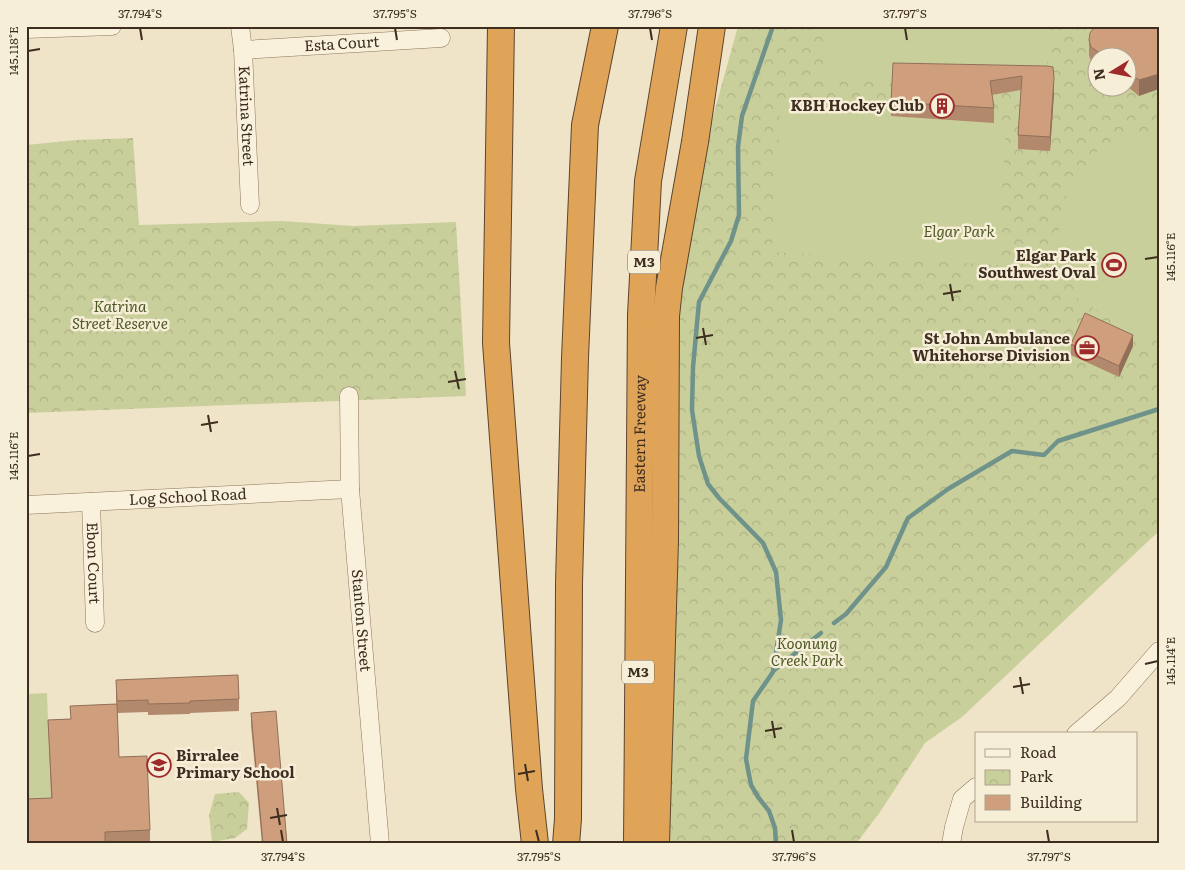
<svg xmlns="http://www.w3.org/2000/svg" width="1185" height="870" font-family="Literata,serif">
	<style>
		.park { fill: url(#park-crowns); fill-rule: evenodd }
		.pitch { fill: #c9cf9b }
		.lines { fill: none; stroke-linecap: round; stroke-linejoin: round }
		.stream { stroke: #6f938a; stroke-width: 4.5 }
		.minor-casing { stroke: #8d765c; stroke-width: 19 }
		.highway-casing { stroke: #5b4430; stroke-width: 28 }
		.minor { stroke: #faf1dc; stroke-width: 18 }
		.highway { stroke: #e0a458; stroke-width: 26 }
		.wall { fill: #b2896c }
		.shaded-wall { fill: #916f58 }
		.building { fill: #cf9f7d; stroke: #916f58 }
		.ticks { fill: none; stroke: #3d2e20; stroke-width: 2 }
		.labels { text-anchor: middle; stroke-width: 5; stroke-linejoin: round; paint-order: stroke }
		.shield { fill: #f7eed8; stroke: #756857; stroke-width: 1 }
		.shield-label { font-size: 14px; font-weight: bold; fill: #3d2e20 }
		.street-label { font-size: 15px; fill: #3d2e20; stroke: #f7eed8 }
		.poi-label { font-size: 15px; font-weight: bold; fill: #3d2e20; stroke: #f7eed8; text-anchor: end }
		.park-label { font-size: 15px; font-style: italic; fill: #4d5a26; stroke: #f7eed8 }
		.neatline { fill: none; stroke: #3d2e20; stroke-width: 2 }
		.ticks-label { font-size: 12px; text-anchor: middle; fill: #3d2e20 }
	</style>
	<defs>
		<pattern id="park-crowns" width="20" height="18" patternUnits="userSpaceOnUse" patternTransform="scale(1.25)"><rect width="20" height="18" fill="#c9cf9b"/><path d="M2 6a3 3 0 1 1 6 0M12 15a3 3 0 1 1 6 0" fill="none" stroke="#aeb285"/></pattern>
	</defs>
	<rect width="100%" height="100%" fill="#f0e4c8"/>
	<g class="park">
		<path d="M738,26H1159V531L962,717L925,743L880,812L856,844H635L660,407L692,192ZM1098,58H1128V88H1098Z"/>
		<polygon points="133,138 139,225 282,221 353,226 456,222 466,396 26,413 26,145 77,140"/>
		<polygon points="239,792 249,803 247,829 235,838 212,842 209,815 215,794"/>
	</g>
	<g class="pitch">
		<polygon points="825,26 1048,26 1047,80 824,76"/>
		<polygon points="780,110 1006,123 998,265 772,252"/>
		<polygon points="1159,128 1159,341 1141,336 1078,299 1059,230 1068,186 1100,148"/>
		<polygon points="47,693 51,801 26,802 26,694"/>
	</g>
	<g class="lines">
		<g class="stream">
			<polyline points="773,26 742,116 738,147 739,215 731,241 699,302 693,367 692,410 699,456 708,484 719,498 763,543 776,572 781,620 773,672 753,701 746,759 751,785 758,797 769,811 775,828 776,844"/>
			<polyline points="834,623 846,614 886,567 908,518 948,489 1012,451 1044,455 1058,441 1159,409"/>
			<polyline points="773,671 821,633"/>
		</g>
		<g class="minor-casing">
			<g id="minor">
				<path id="s1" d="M240,26L243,50L250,205"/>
				<polyline points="26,29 112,26"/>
				<path id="s2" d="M243,50L441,38"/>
				<path id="s3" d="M349,396L350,489L380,844"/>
				<path id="s4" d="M91,502L95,623"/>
				<path id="s5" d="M26,505L350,489"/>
				<polyline points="1076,734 1118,698 1159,651"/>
				<polyline points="951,844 954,827 962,799 976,787"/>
			</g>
		</g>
		<g class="highway-casing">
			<g id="highway">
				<polyline points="501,26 496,343 529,789 535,844"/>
				<polyline points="566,844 568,819 569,583 575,358 585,125 605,26"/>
				<path id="s6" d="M637,844L641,315L648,181L674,26"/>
				<polyline points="656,844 665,540 666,316 669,288 695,142 712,26"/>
			</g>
		</g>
		<use href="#minor" class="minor"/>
		<use href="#highway" class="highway"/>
	</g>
	<g class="wall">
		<polygon points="1159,26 1139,96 1128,87 1128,58 1098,58 1098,66 1091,62 1089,55 1089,40"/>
		<polygon points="1047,66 1054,93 1050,151 1018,149 1018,135 1021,90 992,95 994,108 994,123 891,116 891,102"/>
		<polygon points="1071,344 1133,346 1119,377 1071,355"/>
		<polygon points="116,680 239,699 239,711 190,713 190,714 148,715 148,712 117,713 119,757 150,830 150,842 105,843 51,798 48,720 70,719 116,704"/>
		<polygon points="251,713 287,844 262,844 251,725"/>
	</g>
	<g class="shaded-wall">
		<polygon points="1159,74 1159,89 1139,96 1139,80"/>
		<polygon points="1054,78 1054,93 1050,151 1050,137"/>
		<polygon points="1133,335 1133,346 1119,377 1119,366"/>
	</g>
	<g class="building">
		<polygon points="1095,26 1159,26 1159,74 1139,80 1128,72 1128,58 1107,58 1091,47 1089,40 1090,33"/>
		<polygon points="893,63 1047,66 1053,67 1054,78 1050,137 1018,135 1022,76 990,81 994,108 891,102"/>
		<polygon points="1085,313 1133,335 1119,366 1071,344"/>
		<polygon points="238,675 239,699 190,701 190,703 148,704 148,700 117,701 116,680"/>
		<polygon points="117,704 119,757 147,756 150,830 105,832 105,844 26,844 26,799 52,798 48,720 71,719 70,706"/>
		<polygon points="276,711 287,844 263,844 251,713"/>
	</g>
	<path class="ticks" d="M140,28L142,40M395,28L397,40M650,28L652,40M905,28L907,40M28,51L40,49M1145,259L1158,257M950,284L953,301M943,294L961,291M703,328L706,345M696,338L713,335M455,371L459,389M448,382L466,379M208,415L211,432M201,425L218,422M28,456L40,454M1145,664L1158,661M1020,677L1023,694M1013,687L1030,684M772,721L775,738M765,731L782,728M525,764L528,781M518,774L535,771M277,808L280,825M270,818L287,815M281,830L283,842M536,830L539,842M792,830L794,842M1047,830L1049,842"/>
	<defs>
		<g id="building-ring" transform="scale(1.25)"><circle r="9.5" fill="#f7eed8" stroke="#9e2a2b" stroke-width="1.5"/><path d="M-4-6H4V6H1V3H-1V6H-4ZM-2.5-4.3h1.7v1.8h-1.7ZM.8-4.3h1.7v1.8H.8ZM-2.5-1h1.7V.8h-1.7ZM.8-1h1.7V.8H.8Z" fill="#9e2a2b"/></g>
		<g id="stadium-ring" transform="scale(1.25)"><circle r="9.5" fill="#f7eed8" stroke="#9e2a2b" stroke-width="1.5"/><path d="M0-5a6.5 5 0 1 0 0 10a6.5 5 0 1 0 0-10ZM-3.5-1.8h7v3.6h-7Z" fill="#9e2a2b"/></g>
		<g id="office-ring" transform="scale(1.25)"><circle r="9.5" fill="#f7eed8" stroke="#9e2a2b" stroke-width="1.5"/><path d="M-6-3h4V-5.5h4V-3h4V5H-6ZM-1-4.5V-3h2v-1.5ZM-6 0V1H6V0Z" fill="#9e2a2b"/></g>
		<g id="school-ring" transform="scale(1.25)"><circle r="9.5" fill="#f7eed8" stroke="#9e2a2b" stroke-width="1.5"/><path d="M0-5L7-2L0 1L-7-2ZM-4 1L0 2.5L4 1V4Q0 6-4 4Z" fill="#9e2a2b"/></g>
	</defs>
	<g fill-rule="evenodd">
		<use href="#building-ring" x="942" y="106"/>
		<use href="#stadium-ring" x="1114" y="265"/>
		<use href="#office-ring" x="1087" y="348"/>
		<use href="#school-ring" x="159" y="765"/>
	</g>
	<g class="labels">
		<g class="shield">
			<rect x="628" y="250.5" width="32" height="23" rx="4"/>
			<rect x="622" y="660.5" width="32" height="23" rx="4"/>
		</g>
		<g class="shield-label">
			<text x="644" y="267">M3</text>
			<text x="638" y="677">M3</text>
		</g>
		<g class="street-label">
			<text dy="5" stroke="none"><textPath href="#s2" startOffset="99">Esta Court</textPath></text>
			<text dy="5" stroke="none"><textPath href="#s1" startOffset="90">Katrina Street</textPath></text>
			<text dy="5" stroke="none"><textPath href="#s6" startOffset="410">Eastern Freeway</textPath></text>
			<text dy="5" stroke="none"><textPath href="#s5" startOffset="162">Log School Road</textPath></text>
			<text dy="5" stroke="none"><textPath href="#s4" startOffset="61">Ebon Court</textPath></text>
			<text dy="5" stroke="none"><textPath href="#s3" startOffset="225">Stanton Street</textPath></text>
		</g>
		<g class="poi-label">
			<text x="924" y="111">KBH Hockey Club</text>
			<text x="1096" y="261">Elgar Park<tspan x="1096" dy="17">Southwest Oval</tspan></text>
			<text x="1070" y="344">St John Ambulance<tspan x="1070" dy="17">Whitehorse Division</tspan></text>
			<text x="176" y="761" text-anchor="start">Birralee<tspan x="176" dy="17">Primary School</tspan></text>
		</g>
		<g class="park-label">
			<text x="959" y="237">Elgar Park</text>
			<text x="120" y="312">Katrina<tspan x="120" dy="17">Street Reserve</tspan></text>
			<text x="807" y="649">Koonung<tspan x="807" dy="17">Creek Park</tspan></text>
		</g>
	</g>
	<rect width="1185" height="870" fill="none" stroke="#f7eed8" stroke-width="55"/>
	<rect x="975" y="732" width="162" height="90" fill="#f7eed8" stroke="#ada18e"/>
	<rect x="985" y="749" width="25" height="8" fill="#faf1dc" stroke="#ada18e"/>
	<text x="1020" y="758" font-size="15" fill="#3d2e20">Road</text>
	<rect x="985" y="770" width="25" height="15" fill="url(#park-crowns)" stroke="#ada18e"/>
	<text x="1020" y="782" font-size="15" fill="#3d2e20">Park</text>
	<rect x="985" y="795" width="25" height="15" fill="#cf9f7d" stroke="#ada18e"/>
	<text x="1020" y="808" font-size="15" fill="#3d2e20">Building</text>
	<g transform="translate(1112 72) rotate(260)"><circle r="24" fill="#f7eed8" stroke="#ada18e"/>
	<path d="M0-4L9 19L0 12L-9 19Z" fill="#9e2a2b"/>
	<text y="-8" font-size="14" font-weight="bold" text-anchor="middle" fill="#3d2e20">N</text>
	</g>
	<rect x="28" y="28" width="1130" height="814" class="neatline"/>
	<g class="ticks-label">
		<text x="140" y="18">37.794°S</text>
		<text x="395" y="18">37.795°S</text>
		<text x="650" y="18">37.796°S</text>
		<text x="905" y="18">37.797°S</text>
		<text transform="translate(14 51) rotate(-90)" y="4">145.118°E</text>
		<text transform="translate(1171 257) rotate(-90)" y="4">145.116°E</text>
		<text transform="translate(14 456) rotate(-90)" y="4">145.116°E</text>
		<text transform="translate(1171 661) rotate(-90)" y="4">145.114°E</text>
		<text x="283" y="861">37.794°S</text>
		<text x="539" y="861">37.795°S</text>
		<text x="794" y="861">37.796°S</text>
		<text x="1049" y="861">37.797°S</text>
	</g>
</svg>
